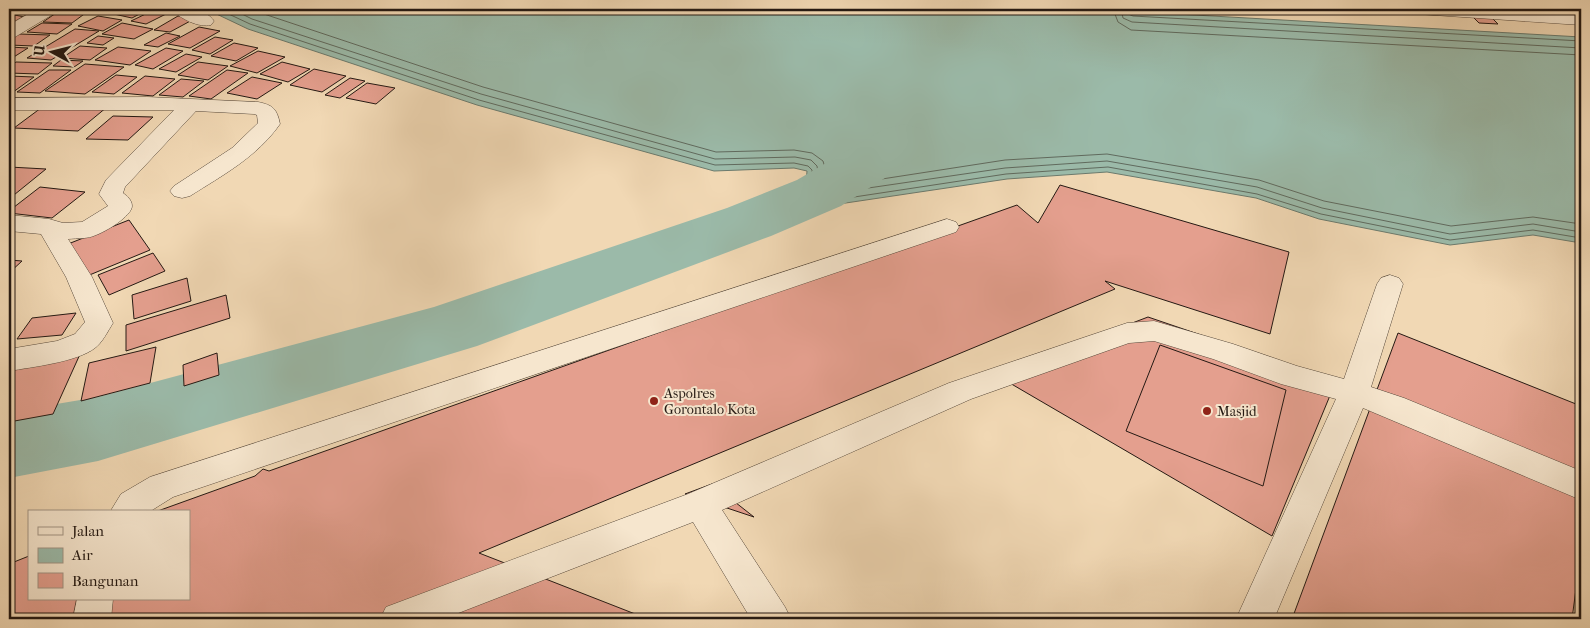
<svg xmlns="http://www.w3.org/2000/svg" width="1590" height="628" font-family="'IM FELL French Canon',serif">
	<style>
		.water { fill: #9bbaa9; stroke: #6b7a6d }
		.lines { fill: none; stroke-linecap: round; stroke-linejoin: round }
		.shore { stroke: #606a5e; stroke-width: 1 }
		.river { fill: #9bbaa9; fill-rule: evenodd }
		.building { fill: #e49f8e; stroke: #241913 }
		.minor-casing { stroke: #57493b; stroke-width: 1 }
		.minor { fill: #f6e6ce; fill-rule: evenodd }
		.poi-dot { fill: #8f2418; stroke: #f6e6ce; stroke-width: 2 }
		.labels { text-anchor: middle; stroke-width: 4; stroke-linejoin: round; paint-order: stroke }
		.poi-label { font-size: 14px; fill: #241913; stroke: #f6e6ce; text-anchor: start }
	</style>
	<rect width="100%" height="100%" fill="#f1d8b4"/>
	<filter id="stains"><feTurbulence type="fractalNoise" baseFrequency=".004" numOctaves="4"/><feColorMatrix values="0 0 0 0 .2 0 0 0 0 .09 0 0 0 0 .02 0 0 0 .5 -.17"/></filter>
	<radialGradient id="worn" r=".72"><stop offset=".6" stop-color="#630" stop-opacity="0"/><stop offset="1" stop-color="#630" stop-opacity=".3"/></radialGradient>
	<polygon class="water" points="206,9 1089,9 1581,37 1581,243 1533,235 1450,245 1319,219 1256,198 1107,172 1007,179 839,204 806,184 807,171 794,168 714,171 477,105 248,29"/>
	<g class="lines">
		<g class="shore">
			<polyline points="218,9 250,24 479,100 715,165 794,163 808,166 812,170 812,182 841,199 1006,174 1108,167 1257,194 1321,214 1450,240 1533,230 1581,238"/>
			<polyline points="232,9 252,19 481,94 715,159 795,157 811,160 817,166 819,179 841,192 1005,168 1107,161 1257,187 1322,208 1450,234 1533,224 1581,232"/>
			<polyline points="249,9 483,87 716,152 794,150 812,153 823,161 827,175 843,185 1005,160 1107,154 1259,180 1324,201 1451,226 1533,217 1581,224"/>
			<polyline points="1113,9 1118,22 1131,30 1581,55"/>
			<polyline points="1121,9 1123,18 1132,22 1581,48"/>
			<polyline points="1127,9 1128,14 1133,16 1581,41"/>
		</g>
		<polygon class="river" points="904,124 924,129 932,141 924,153 841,206 771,236 477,346 98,461 9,478 9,412 98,397 434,307 727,208 797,180 884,129"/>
	</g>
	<g class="building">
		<polygon points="106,9 149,9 132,18 100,11"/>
		<polygon points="156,9 176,9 146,24 131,21"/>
		<polygon points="1504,9 1540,9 1543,11 1505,10"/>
		<polygon points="59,11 87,12 72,23 43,22"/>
		<polygon points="9,14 25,17 9,25"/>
		<polygon points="1470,14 1489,15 1498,24 1479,23"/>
		<polygon points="98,16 122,20 103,31 78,26"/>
		<polygon points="178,16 194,19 170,32 154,30"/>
		<polygon points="42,23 72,24 57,34 27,32"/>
		<polygon points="122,23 153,29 134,39 102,34"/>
		<polygon points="199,27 220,31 190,48 168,44"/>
		<polygon points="75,29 99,31 51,60 27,58"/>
		<polygon points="166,33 180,36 158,47 144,45"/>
		<polygon points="19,34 50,35 34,46 9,45 9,40"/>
		<polygon points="98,36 114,38 103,45 87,43"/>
		<polygon points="215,37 233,40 210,54 192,50"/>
		<polygon points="234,43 258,48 236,61 211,56"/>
		<polygon points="80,46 107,48 90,60 62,58"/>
		<polygon points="9,47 28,48 9,60"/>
		<polygon points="118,47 151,51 130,65 95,60"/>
		<polygon points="166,48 183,51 153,69 135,65"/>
		<polygon points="258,51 285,57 257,73 230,66"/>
		<polygon points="186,54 202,57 176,72 159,69"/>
		<polygon points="61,60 83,61 74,67 53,66"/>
		<polygon points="16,62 52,63 38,74 9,73 9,67"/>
		<polygon points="198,62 228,66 208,80 178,75"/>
		<polygon points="282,62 310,69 288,82 260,74"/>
		<polygon points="85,64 124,67 85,94 45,91"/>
		<polygon points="314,69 346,76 322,92 290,85"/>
		<polygon points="49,70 71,70 40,93 17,92"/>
		<polygon points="227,70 248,73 211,99 189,96"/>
		<polygon points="116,75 137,77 114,94 92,92"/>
		<polygon points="9,76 34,77 9,95"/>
		<polygon points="145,76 175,79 153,96 122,93"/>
		<polygon points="252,77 282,83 257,99 227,93"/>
		<polygon points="350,78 365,81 340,98 325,95"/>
		<polygon points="181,79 204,81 183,97 159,95"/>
		<polygon points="367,83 395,88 376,104 346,98"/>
		<polygon points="45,105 107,107 78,131 14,128"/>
		<polygon points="113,116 153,117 128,140 86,139"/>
		<polygon points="9,167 46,169 9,199"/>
		<polygon points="1060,185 1289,252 1270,334 1105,281 1115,289 479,553 648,619 9,619 9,564 29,556 29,599 189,599 189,512 155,512 255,476 263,469 269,471 1017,205 1038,223"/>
		<polygon points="40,187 85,192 52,218 9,213 9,211"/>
		<polygon points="129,220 150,250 87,276 68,244"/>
		<polygon points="153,253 165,271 109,295 98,275"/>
		<polygon points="9,260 22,261 9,273"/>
		<polygon points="187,278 191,301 134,319 132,295"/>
		<polygon points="226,295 230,318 126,351 126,325"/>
		<polygon points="76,313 62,335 17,339 32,318"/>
		<polygon points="1148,317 1336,381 1272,536 996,375"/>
		<polygon points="1398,333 1581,406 1581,551 1572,619 1292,619"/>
		<polygon points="1160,345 1286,390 1263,486 1126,431"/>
		<polygon points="156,347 150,383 81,401 89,363"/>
		<polygon points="81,352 53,414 9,422 9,368 11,364"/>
		<polygon points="217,353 219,375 184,386 183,365"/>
		<polygon points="712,484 754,517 685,494"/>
	</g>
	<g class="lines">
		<g class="minor-casing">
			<g id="minor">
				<polygon points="37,9 58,9 55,13 15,37 9,38 9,25"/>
				<path d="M172,9C186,8 205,8 214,21L211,25C200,28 179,19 172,9Z"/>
				<polygon points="1409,9 1493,9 1581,15 1581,25 1418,14 1412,13"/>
				<path d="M147,97L258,102C273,105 277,109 280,124C257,157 223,175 190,196L182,198L174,196L170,191L174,186L232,148L258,123L257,115L254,114L196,111L125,187L123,193C127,196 132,200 132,206C132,216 105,232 96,235C88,239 78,238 68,239L92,277L113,323C108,331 102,343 95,348C77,362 32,367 9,371V349L57,341L75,334L85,322L66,277L41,234L9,231V215L49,219L63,223L82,222L108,206L99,194L106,180L174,110H9V98Z"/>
				<polygon points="947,219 956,222 959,227 956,232 173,497 149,512 110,512 121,494 150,477"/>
				<polygon points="1390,275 1399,278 1403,284 1371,387 1404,398 1581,471 1581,500 1363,408 1274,619 1236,619 1336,399 1281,384 1213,359 1154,341 1129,343 971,399 722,510 785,607 791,619 751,619 693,522 443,619 380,619 386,607 688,494 949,383 1127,323 1154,321 1233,344 1297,366 1344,379 1377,284 1381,278"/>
				<polygon points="77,599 113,599 111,619 73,619"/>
			</g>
		</g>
		<use href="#minor" class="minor"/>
	</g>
	<g class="poi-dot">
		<circle cx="654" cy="401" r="5"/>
		<circle cx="1207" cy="411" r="5"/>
	</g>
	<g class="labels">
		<g class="poi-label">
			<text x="664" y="398">Aspolres<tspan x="664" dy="16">Gorontalo Kota</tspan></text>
			<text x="1217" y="416">Masjid</text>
		</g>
	</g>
	<rect width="1590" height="628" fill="none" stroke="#f1d8b4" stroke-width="30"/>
	<rect x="10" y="10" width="1570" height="608" fill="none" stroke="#241913" stroke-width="2.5"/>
	<rect x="15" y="15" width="1560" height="598" fill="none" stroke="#241913"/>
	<rect x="28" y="510" width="162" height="90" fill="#f6e6ce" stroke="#a29483"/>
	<rect x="38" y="527" width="25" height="8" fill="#f6e6ce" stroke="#a29483"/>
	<text x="72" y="536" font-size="15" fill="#241913">Jalan</text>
	<rect x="38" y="548" width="25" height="15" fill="#9bbaa9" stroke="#a29483"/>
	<text x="72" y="560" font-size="15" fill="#241913">Air</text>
	<rect x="38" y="573" width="25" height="15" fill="#e49f8e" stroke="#a29483"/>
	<text x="72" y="586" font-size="15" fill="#241913">Bangunan</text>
	<g transform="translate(52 52) rotate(277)" stroke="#f6e6ce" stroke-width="4" paint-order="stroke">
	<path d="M0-4L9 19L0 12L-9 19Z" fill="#241913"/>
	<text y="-8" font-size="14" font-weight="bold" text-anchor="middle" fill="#241913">U</text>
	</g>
	<rect width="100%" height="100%" filter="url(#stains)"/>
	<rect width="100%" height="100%" fill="url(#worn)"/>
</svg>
